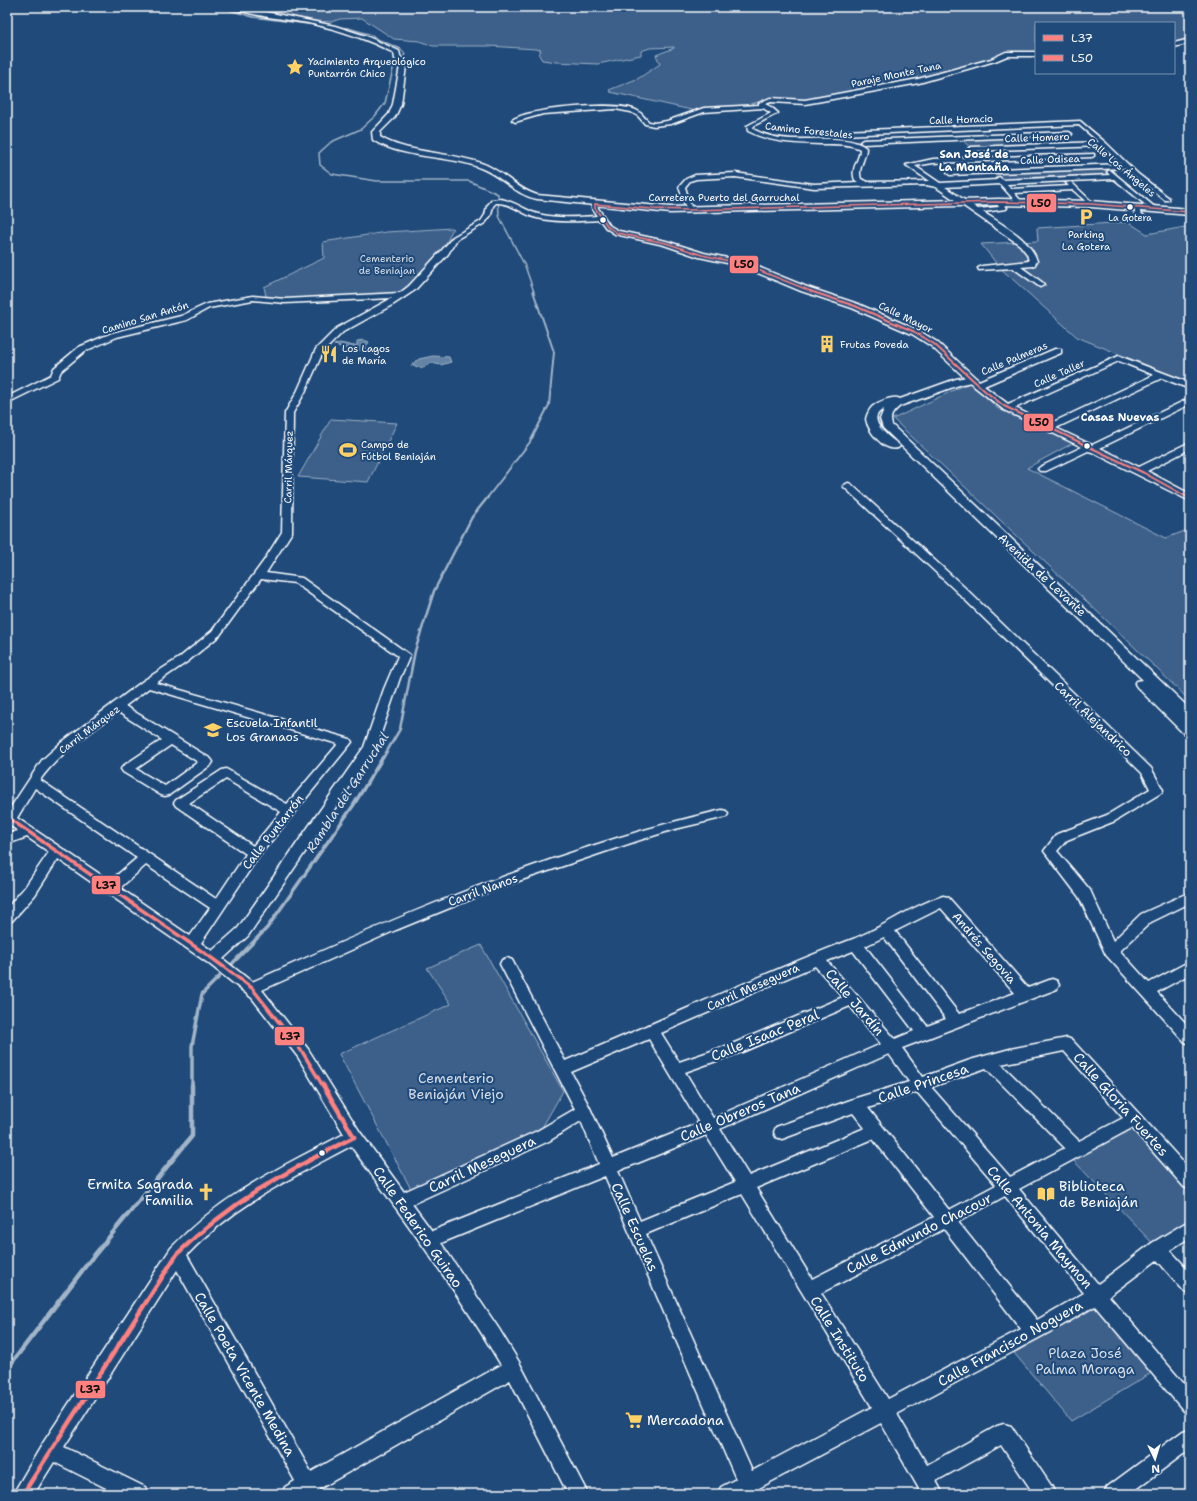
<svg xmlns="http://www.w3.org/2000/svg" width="1197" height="1501" font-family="'Shantell Sans',sans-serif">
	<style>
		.green { fill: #3c618b; stroke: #9eb0c5 }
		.water { fill: #6583a4; stroke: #a3b5c8 }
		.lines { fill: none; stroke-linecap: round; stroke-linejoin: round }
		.stream-far4 { stroke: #a3b5c8; stroke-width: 1.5 }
		.stream-far3 { stroke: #a3b5c8; stroke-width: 2 }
		.stream-far2 { stroke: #a3b5c8; stroke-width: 2.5 }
		.stream-far1 { stroke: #a3b5c8; stroke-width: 3.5 }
		.stream { stroke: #a3b5c8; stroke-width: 4.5 }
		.minor-casing { stroke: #fff; stroke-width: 3 }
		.major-casing { stroke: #fff; stroke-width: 3 }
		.minor { fill: #1f4a7a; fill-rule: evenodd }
		.major { fill: #1f4a7a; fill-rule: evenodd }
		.bus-1-far1-casing { stroke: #1f4a7a; stroke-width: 6 }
		.bus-1-casing { stroke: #1f4a7a; stroke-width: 8 }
		.bus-2-far2-casing { stroke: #1f4a7a; stroke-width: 3 }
		.bus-2-far1-casing { stroke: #1f4a7a; stroke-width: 4 }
		.bus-2-casing { stroke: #1f4a7a; stroke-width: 5 }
		.bus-1-far1 { stroke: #ff8180; stroke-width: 3.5 }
		.bus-1 { stroke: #ff8180; stroke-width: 4.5 }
		.bus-2-far2 { stroke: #ff8080; stroke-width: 1.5 }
		.bus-2-far1 { stroke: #ff8080; stroke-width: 2 }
		.bus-2 { stroke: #ff8080; stroke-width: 2.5 }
		.bus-dot { fill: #fff; stroke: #1f4a7a; stroke-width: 1.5 }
		.labels { text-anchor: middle; stroke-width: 4; stroke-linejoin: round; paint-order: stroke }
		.far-bus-label { font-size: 9px; fill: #fff; stroke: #1f4a7a }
		.far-poi-label { font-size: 10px; fill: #fff; stroke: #1f4a7a; text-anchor: start }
		.far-street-label { font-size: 10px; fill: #fff; stroke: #1f4a7a }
		.far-park-label { font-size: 10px; fill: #d8dfe8; stroke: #1f4a7a }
		.far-neighbourhood-label { font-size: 11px; font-weight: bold; fill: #fff; stroke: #1f4a7a }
		.street-label { font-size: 12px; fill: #fff; stroke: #1f4a7a }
		.poi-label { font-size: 12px; fill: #fff; stroke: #1f4a7a; text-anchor: start }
		.water-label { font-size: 13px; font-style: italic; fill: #d8e0e8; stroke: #1f4a7a }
		.near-street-label { font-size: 14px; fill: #fff; stroke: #1f4a7a }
		.near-park-label { font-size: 14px; fill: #d8dfe8; stroke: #1f4a7a }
		.near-poi-label { font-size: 14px; fill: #fff; stroke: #1f4a7a; text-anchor: start }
		.line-badge { stroke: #1f4a7a; stroke-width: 1.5 }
		.pale-badge-label { font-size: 11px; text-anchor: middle; font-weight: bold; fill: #111 }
	</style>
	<rect width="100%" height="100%" fill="#1f4a7a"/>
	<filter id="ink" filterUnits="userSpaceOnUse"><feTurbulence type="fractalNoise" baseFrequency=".025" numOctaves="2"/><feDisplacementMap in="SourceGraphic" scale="8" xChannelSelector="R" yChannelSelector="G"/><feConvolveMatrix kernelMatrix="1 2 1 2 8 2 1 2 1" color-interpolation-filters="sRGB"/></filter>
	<g filter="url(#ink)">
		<g class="green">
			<polygon points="241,7 1190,7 1190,31 1188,31 1190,39 1174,44 1174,23 1036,23 1036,54 1002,54 989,61 964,66 919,80 810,101 766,100 747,105 696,111 610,92 609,90 639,78 660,64 656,55 674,48 674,47 650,48 641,51 641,55 598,64 556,62 542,60 539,55 541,50 535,49 489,46 433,46 419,41 394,39 362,18 340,19 331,22 317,21"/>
			<polygon points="1022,136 1033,147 971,149 961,138"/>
			<polygon points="1104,167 1115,177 1002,182 991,171"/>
			<polygon points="1128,222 1147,234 1190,226 1190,383 1077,337 1000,268 981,244 1038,241 1037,228"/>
			<polygon points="453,228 444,248 423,272 400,293 288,300 266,296 264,287 324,258 323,242 386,232"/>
			<path d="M971,382L997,408L1073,443L1027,468L1166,538L1190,529V701C1092,605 992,513 893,419Z"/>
			<polygon points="331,419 397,423 368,482 298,477"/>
			<polygon points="481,945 563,1091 539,1133 412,1191 339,1054 451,1004 427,968"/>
			<polygon points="1132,1127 1190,1186 1190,1228 1158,1249 1073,1160"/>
			<polygon points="1094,1305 1153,1372 1071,1421 1014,1353"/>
		</g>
		<g class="water">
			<polygon points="364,340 369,342 367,345 364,346 366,348 364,350 354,351 334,345 340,343 354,346 357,345 357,341"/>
			<polygon points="433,356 449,357 451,362 441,365 431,363 422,368 411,365 419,359"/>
		</g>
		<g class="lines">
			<g class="stream-far4">
				<polyline points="219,7 253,17 323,26"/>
				<polyline points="336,27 348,28 372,35 377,39 401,49 405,54 402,60 394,65 385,103 375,116 361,129 331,142 319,153 320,165 332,174 377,181 469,181 498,194 499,216 525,266 534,292"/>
			</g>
			<polyline class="stream-far3" points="487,498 530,442 549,405 554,352 533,291"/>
			<polyline class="stream-far2" points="383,758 400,729 415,651 434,591 472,517 488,497"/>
			<g class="stream-far1">
				<polyline points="228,968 267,928 353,806 383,757"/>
				<polyline points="192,1086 192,1046 202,994 224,972"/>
			</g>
			<polyline class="stream" points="7,1369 88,1263 192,1136 192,1085"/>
			<g class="minor-casing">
				<g id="minor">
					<polygon points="1190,39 1190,43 1174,47 1174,43"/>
					<path d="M1006,52H1036V56H1007L995,61L919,83L822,101L805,104L771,102L765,104L771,107L778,113L755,125L753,127V129C765,136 778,138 792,139C811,140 852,135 866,148C866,159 857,168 861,179L868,182L929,181L906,165L933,159L1094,154V156L1092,157L933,163L915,166L940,183L997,180L996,179L999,177L1003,180L1110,175L1107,172L1110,170L1157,209L1152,210L1114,179L1007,184L1011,189L1069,186L1066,183L1071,182L1093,203V205L1091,206L1073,190L1014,193L1022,202L1019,204L1017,203L1000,184L945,187L978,209L999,207L996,202L1001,201L1007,208L1006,209L983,212C1002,225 1030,238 1037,261L1034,266L1021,267L1043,283L1044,285L1040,287L1013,268L979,270L978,268L982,266L1029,261L1027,254L1020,245L936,187L926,185L814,188L735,177L696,179L690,181L685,187L692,210L687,211L679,187L686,179L695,175L735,173L814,184L858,182L855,180C850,168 860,160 860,149C848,143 833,144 820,144C795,143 770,143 748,131L747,126L771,113L763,108L704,112L671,124L654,126L645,124L638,116L631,112L615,109L543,114L515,122L512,120C529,108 612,102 633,109C641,111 643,117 649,122L654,123L667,121L704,108L759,105V103L770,98L805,100L918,79L991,59Z"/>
					<polygon points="1080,121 1106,143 1138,174 1169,198 1169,200 1165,200 1125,168 950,175 947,173 950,171 1121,164 1102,146 971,151 968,149 971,147 1099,142 1079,125 842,135 839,133 842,131"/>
					<polygon points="1069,132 1072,134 1071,135 863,144 860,142 863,140"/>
					<path d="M500,199C514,201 524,210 538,214C557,219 578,217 597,216L592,208V204L597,203L598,208L610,226L619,231L666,241L704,253L746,262L807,287L858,304L918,330L937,342L979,381L1055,349H1061V353L984,386L1008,404L1119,356L1190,383V389L1162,378L1056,428L1092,445L1190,398V404L1100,448L1139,467L1190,442V449L1147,471L1190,494V501L1092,452L1088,451L1046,471H1040L1038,469L1040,467L1082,447L1004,410L975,387L931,346L912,334L852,308L801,291L741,266L699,257L664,245L615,234L606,228L600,220C579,221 558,223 537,218C523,215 511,202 496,203L493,206L491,215L485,223L457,239L448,254L415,290L394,304L343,332L323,352L305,392L293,413L292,532L266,573L302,578L410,655L400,678L376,748L248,936L223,959L252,982C404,914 559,847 722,810L726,811L728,814L726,817L675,829L640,840L501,887L396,930L262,990L308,1049L360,1132L404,1192L537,1131L575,1109L500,964L502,960L507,958L512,960L565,1061C661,1021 756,976 853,939C884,927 911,906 943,896L948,897L1028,988L1052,979L1057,981L1059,985L1057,989L902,1048L923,1077L970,1060L1010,1049L1067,1038L1072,1040L1190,1170V1189L1184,1187L1132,1128L1019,1189L1098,1284L1152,1243L1190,1220V1237L1170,1250L1190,1272V1293L1184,1291L1157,1260L1109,1296L1190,1391V1414L1184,1411L1095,1306L1061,1326L897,1414L927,1465L997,1426L1004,1424L1011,1426L1052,1487L1055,1494H1034L1001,1445L936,1481L943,1494H922L881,1423L759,1488L762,1494H718L721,1487L736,1479L605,1176L441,1243L499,1329L519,1362L588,1494H568L510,1380L319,1489L322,1494H282L285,1487L295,1481L177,1270L64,1447L145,1487L148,1494H118L54,1462L34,1494H13L43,1443L171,1248C222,1194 279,1168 344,1134L298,1057L252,998L208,963L58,859L35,895L12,921L7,922V908L25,887L49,852L27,837L7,844V834L18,831L7,823V813L42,760L62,742L143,681L179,658L212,631L263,562L282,532L285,413L297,392L316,349L337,328L392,298L285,303L253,300L209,308L187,320L117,337L85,351L61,371L58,378L7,403V397L51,375L54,368L79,347L112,333L181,316L207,304L253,296L285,299L400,293L409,286L442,250L453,237L481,221L485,215L487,206L492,200ZM1119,361L1154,375L1049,424L1015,408ZM261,579L295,583L398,656L384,689L364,747L238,928L212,951L201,943L259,856L352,742L350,739L156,683L187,662L220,635ZM149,688L338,744L287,804L226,769L222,770L176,800L174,803L176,806L246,854L216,899L40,780C60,752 90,733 118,712L162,740L123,766L121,769L123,772L161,795L165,796L169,795L211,765L213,762L211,759L125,706ZM171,745L198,762L165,786L136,769ZM226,779L281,812L253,846L189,803ZM35,788L137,858L110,881L17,818ZM146,865L210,908L190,936L120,888ZM941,908L1015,993L959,1014L895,931ZM884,937L946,1019L927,1026L865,946ZM853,951L914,1031L895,1039L827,961ZM815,966L843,997L732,1044L679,1062L661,1033ZM850,1006L881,1044L713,1118L685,1072L742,1052ZM649,1039L699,1123L613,1158L589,1106L571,1072ZM1064,1051L1123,1118L1079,1141L1001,1064ZM889,1054L909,1082L856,1098L776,1127L774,1132L776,1137L782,1139L853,1113L865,1128L749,1176L720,1129ZM986,1068L1065,1148L1010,1177L931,1087ZM917,1092L996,1185L949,1210L868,1108ZM581,1121L599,1164L432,1231L412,1204L549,1141ZM706,1135L735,1182L640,1221L618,1171ZM873,1139L934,1217L812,1279L756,1188ZM351,1146C403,1218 456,1289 501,1365L311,1472L187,1255C233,1206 293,1177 351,1146ZM742,1194L872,1407L752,1471L646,1234ZM1005,1196L1084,1293L1037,1320L958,1222ZM944,1229L1021,1329L888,1399L821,1293Z"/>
					<polygon points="1135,207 1139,207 1140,212 1145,217 1144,218 1140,218 1135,213"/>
					<polygon points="848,483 851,484 963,586 1151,768 1163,790 1161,793 1115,821 1067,840 1057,851 1090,890 1113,941 1141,914 1190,892 1190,903 1151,922 1120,951 1149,983 1190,961 1190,974 1157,992 1190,1028 1190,1044 1185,1042 1106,955 1079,897 1044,851 1057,834 1107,815 1150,789 1142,773 955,590 845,488 843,486"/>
					<polygon points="1190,1429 1190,1449 1130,1494 1104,1494 1107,1487 1183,1431"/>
				</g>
			</g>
			<g class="major-casing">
				<g id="major">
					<path d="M233,7H242L335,26L366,36L399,51L401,59L406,66L401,104L395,117L380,132V137C405,153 451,152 481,163C502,170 516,189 537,195L670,207L999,199L1091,201L1190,209V215L1091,207L999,205L670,213L537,199C514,194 504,178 483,169C449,154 404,160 373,140L372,132L389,114L393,104L400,66L395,59L394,53C369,40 341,30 313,24C295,20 246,16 233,7Z"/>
					<path d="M972,376L977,379L976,381L962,384L900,406C893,412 889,416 892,425L1190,709V722L1188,721L1190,723V737L1185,735L1137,687L1135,684L1137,681L1143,680L883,428L880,419L884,409C864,419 889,437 898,444L900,446L898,448C884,452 868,431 866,419C867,415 869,410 872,407C878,402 893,395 900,399L956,379Z"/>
				</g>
			</g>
			<use href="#minor" class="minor"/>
			<use href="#major" class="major"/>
			<g class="bus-1-far1-casing">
				<polyline id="bus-1-far1" points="7,817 213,959 252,988 303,1053 323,1086"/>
			</g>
			<g class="bus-1-casing">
				<g id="bus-1">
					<polyline points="323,1085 354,1137"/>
					<path d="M23,1494L177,1254C232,1201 287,1171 354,1137"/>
				</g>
			</g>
			<g class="bus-2-far2-casing">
				<g id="bus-2-far2">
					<polyline points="595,204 595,208 608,227 617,233 666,243 702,255 743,264 813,292"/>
					<polyline points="595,204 652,209 689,210 999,202 1091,204 1190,212"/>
				</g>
			</g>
			<g class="bus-2-far1-casing">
				<polyline id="bus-2-far1" points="810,291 855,306 915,332 934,344 985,391 1004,406 1144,473 1189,498"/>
			</g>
			<g class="bus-2-casing">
				<polyline id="bus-2" points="1188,497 1190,498"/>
			</g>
			<use href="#bus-1-far1" class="bus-1-far1"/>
			<use href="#bus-1" class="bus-1"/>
			<use href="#bus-2-far2" class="bus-2-far2"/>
			<use href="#bus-2-far1" class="bus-2-far1"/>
			<use href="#bus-2" class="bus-2"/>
		</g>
	</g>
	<defs>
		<g id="sight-bare" transform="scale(1.38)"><path d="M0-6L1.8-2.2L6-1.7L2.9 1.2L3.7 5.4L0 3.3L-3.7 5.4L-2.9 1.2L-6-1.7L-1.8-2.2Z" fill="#ffd166" stroke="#1f4a7a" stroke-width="2.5" paint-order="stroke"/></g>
		<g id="parking-bare" transform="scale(1.38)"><path d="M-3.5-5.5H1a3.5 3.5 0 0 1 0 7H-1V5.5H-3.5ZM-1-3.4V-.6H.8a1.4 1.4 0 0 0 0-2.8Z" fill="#ffd166" stroke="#1f4a7a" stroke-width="2.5" paint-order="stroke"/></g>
		<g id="building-bare" transform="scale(1.38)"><path d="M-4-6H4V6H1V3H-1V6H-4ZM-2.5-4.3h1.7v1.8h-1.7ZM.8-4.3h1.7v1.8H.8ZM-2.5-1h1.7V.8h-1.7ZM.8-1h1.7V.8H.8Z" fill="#ffd166" stroke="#1f4a7a" stroke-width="2.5" paint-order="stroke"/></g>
		<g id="restaurant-bare" transform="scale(1.38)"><path d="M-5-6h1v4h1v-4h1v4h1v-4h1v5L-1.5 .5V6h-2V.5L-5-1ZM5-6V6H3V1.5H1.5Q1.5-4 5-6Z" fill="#ffd166" stroke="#1f4a7a" stroke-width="2.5" paint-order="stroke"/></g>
		<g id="stadium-bare" transform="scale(1.38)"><path d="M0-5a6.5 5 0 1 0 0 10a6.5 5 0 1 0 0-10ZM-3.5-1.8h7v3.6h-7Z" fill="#ffd166" stroke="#1f4a7a" stroke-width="2.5" paint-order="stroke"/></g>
		<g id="school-bare" transform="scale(1.38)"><path d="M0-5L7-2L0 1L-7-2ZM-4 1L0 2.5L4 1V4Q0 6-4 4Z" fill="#ffd166" stroke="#1f4a7a" stroke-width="2.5" paint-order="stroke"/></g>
		<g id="church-bare" transform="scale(1.38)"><path d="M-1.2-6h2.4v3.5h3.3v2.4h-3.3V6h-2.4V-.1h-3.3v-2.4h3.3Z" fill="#ffd166" stroke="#1f4a7a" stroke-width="2.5" paint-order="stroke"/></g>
		<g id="library-bare" transform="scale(1.38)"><path d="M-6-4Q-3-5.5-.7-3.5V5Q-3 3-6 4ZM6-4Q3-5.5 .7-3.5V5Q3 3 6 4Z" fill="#ffd166" stroke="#1f4a7a" stroke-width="2.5" paint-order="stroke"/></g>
		<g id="supermarket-bare" transform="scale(1.38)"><path d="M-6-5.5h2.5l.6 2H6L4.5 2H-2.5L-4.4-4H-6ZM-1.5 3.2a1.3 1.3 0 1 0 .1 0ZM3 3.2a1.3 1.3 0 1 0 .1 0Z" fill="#ffd166" stroke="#1f4a7a" stroke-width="2.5" paint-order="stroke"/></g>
	</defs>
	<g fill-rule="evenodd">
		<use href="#sight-bare" x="295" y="67"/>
		<use href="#parking-bare" x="1086" y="217"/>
		<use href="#building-bare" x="827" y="344"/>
		<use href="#restaurant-bare" x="329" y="354"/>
		<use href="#stadium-bare" x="348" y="450"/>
		<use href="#school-bare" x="213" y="730"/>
		<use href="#church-bare" x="206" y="1192"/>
		<use href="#library-bare" x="1046" y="1194"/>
		<use href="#supermarket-bare" x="634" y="1420"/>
	</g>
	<g class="bus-dot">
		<circle cx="1130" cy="207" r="3.5"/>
		<circle cx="603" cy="220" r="3.5"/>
		<circle cx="1087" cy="446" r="3.5"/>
		<circle cx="322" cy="1153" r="3.5"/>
	</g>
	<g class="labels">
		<g class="far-bus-label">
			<text x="1130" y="221">La Gotera</text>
		</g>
		<g class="far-poi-label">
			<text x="308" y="65">Yacimiento Arqueológico<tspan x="308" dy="12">Puntarrón Chico</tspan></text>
			<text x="1086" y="238" text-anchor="middle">Parking<tspan x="1086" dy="12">La Gotera</tspan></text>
			<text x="840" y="348">Frutas Poveda</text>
			<text x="342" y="352">Los Lagos<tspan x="342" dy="12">de María</tspan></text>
			<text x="361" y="448">Campo de<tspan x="361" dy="12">Fútbol Beniaján</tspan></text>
		</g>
		<g class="far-street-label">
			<text transform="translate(896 74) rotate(-12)" y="4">Paraje Monte Tana</text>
			<text transform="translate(961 119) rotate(-2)" y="4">Calle Horacio</text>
			<text transform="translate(809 130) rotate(6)" y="4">Camino Forestales</text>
			<text transform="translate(1037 137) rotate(-2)" y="4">Calle Homero</text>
			<text transform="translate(1050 159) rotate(-2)" y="4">Calle Odisea</text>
			<text transform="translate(1122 167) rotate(40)" y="4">Calle Los Ángeles</text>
			<text x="724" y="201">Carretera Puerto del Garruchal</text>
			<text transform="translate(145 317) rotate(-17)" y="4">Camino San Antón</text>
			<text transform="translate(906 317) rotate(26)" y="4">Calle Mayor</text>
			<text transform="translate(1014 358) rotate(-23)" y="4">Calle Palmeras</text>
			<text transform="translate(1059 373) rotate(-24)" y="4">Calle Taller</text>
			<text transform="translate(288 467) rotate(-89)" y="4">Carril Márquez</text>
			<text transform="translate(89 729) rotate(-37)" y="4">Carril Márquez</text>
		</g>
		<g class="far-park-label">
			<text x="387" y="262">Cementerio<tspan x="387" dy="12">de Beniajan</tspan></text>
		</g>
		<g class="far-neighbourhood-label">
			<text x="974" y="158">San José de<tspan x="974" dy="13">La Montaña</tspan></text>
			<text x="1120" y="421">Casas Nuevas</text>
		</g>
		<g class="street-label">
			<text transform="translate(1042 575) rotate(43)" y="4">Avenida de Levante</text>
			<text transform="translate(1093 719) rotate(44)" y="4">Carril Alejandrico</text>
			<text transform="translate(273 832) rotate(-52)" y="4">Calle Puntarrón</text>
			<text transform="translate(483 890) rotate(-20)" y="4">Carril Nanos</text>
			<text transform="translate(984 948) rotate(49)" y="4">Andrés Segovia</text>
			<text transform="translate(753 987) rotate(-24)" y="4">Carril Meseguera</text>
		</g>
		<g class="poi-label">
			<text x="226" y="727">Escuela Infantil<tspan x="226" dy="14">Los Granaos</tspan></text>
		</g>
		<g class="water-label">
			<text transform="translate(347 792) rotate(-57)" y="5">Rambla del Garruchal</text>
		</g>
		<g class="near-street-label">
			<text transform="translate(855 1002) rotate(50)" y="5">Calle Jardín</text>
			<text transform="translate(765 1035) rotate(-22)" y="5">Calle Isaac Peral</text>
			<text transform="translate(923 1083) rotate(-19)" y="5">Calle Princesa</text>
			<text transform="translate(1121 1104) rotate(48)" y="5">Calle Gloria Fuertes</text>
			<text transform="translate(740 1112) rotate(-23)" y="5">Calle Obreros Tana</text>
			<text transform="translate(482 1164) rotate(-25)" y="5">Carril Meseguera</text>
			<text transform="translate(418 1227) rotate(55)" y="5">Calle Federico Guirao</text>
			<text transform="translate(635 1227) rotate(66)" y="5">Calle Escuelas</text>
			<text transform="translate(1040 1227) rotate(50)" y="5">Calle Antonia Maymon</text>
			<text transform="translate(919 1233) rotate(-27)" y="5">Calle Edmundo Chacour</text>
			<text transform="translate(840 1339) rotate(58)" y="5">Calle Instituto</text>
			<text transform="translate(1010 1343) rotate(-29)" y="5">Calle Francisco Noguera</text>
			<text transform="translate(245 1374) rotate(60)" y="5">Calle Poeta Vicente Medina</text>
		</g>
		<g class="near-park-label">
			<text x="456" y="1083">Cementerio<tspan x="456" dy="16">Beniaján Viejo</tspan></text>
			<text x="1085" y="1358">Plaza José<tspan x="1085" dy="16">Palma Moraga</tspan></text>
		</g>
		<g class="near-poi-label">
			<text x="193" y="1189" text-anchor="end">Ermita Sagrada<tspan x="193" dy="16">Familia</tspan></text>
			<text x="1059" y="1191">Biblioteca<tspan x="1059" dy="16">de Beniaján</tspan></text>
			<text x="647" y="1425">Mercadona</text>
		</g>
	</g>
	<g class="line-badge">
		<rect x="1026" y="193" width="31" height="20" rx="4" fill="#ff8080"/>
		<rect x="729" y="255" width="30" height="19" rx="4" fill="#ff8080"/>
		<rect x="1023" y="413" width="31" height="19" rx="4" fill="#ff8080"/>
		<rect x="91" y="875" width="30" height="20" rx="4" fill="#ff8180"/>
		<rect x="274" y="1026" width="31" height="20" rx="4" fill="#ff8180"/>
		<rect x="75" y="1380" width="31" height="19" rx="4" fill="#ff8180"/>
	</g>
	<g class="pale-badge-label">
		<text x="1041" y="207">L50</text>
		<text x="744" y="268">L50</text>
		<text x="1039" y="426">L50</text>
		<text x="106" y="889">L37</text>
		<text x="290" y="1040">L37</text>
		<text x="90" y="1393">L37</text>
	</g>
	<rect width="1197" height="1501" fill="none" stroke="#1f4a7a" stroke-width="24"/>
	<rect x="12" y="12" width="1173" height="1477" fill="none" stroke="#fff" stroke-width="1.5" filter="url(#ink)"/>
	<rect x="1035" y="22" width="140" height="52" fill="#1f4a7a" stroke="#7992af"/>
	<rect x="1043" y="35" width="20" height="6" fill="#ff8180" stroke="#7992af"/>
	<text x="1071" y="42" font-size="12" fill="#ffffff">L37</text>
	<rect x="1043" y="55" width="20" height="6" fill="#ff8080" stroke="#7992af"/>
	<text x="1071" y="62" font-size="12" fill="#ffffff">L50</text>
	<g transform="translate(1155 1459) rotate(176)" stroke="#1f4a7a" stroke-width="3" paint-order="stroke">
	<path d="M0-3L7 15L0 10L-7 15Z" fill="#ffffff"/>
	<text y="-6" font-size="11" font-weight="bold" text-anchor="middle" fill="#ffffff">N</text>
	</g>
</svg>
